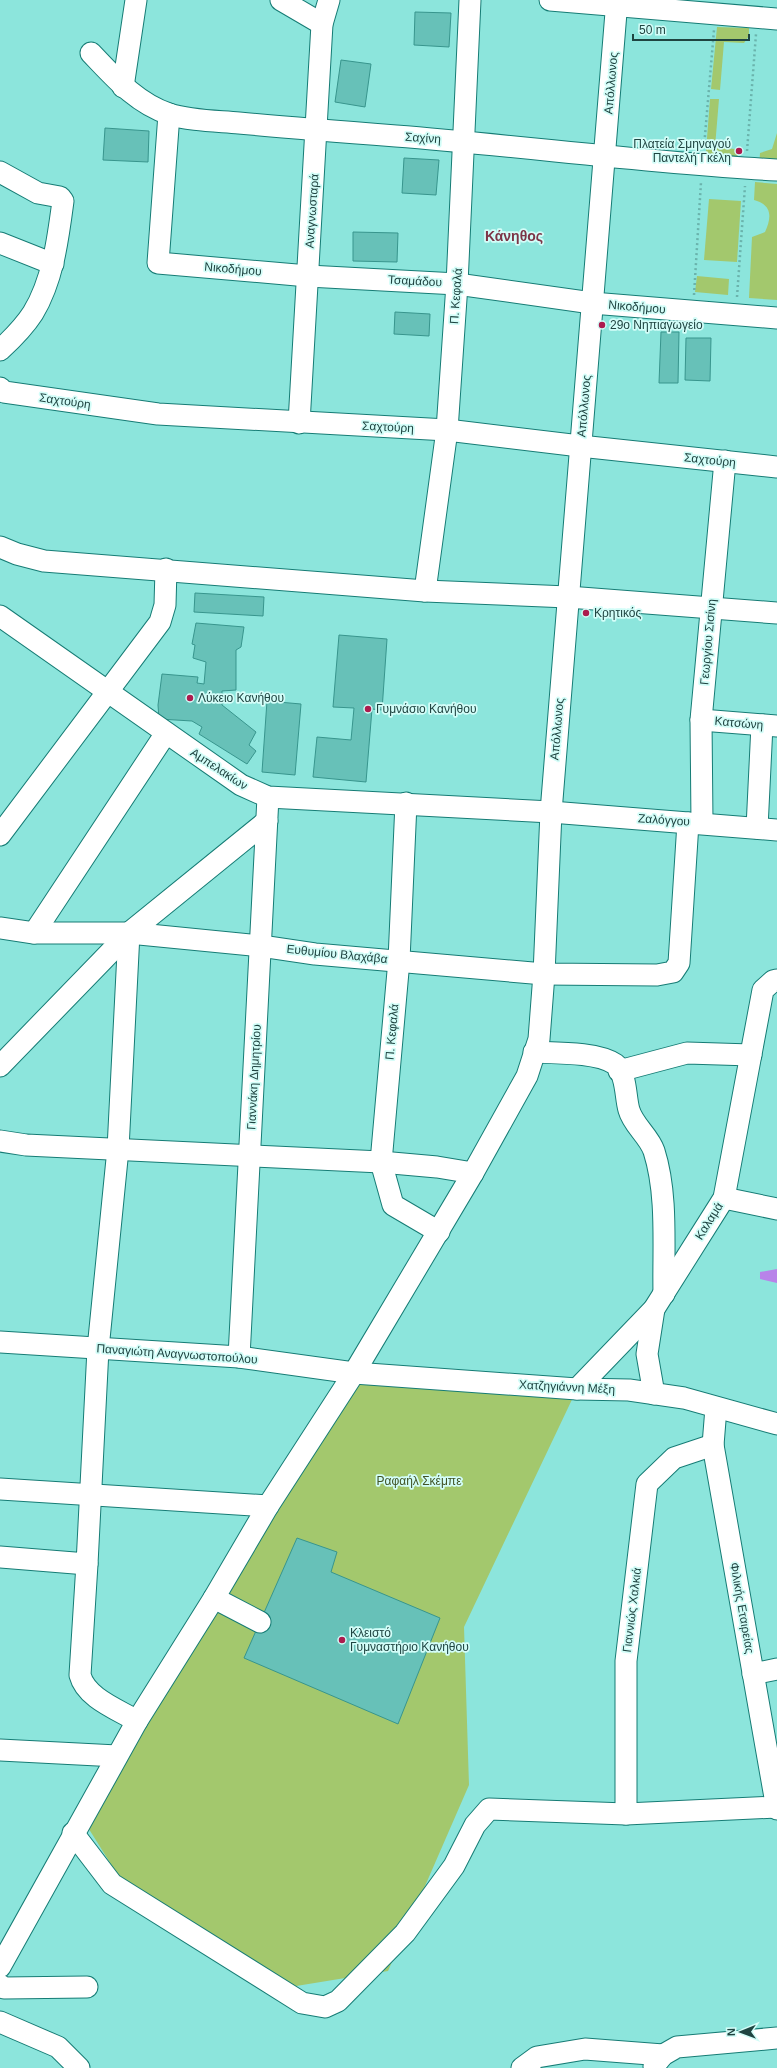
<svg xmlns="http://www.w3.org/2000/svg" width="777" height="2068" font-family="Arial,sans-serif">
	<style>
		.green { fill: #a3c86d }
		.water { fill: #b883e9 }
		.building { fill: #67c1b8; stroke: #38958d }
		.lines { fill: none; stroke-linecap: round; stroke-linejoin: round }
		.minor-casing { stroke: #167c75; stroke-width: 23 }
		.path { stroke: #6ab3ac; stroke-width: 2.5; stroke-dasharray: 2 3; stroke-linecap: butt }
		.minor { stroke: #fff; stroke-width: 21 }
		.poi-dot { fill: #ac1b4e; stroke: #d3fdf8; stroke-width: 1.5 }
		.labels { text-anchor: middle; stroke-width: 3.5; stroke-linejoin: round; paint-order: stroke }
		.street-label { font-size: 12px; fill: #1f4441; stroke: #d3fdf8 }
		.poi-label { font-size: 12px; fill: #1f4441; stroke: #d3fdf8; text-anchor: start }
		.park-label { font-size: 12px; fill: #415325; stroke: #d3fdf8 }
		.quarter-label { font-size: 14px; font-weight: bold; fill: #7c3547; stroke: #d3fdf8 }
	</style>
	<rect width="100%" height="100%" fill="#8ce5dc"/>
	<g class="green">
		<polygon points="717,27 749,28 749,36 744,43 724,42 720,90 711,89"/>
		<polygon points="710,99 719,99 715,147 735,149 738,156 737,162 705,164"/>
		<polygon points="777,133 777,169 759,168 760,153 772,149"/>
		<path d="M755,182L777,184V300L749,298L752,237L765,232C772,217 772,205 754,200Z"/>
		<polygon points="709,199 741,201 737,262 704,260"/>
		<polygon points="697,276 729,279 728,295 695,292"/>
		<polygon points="354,1373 577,1389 464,1627 469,1785 388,1971 284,1988 124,1885 82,1818"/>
	</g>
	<polygon class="water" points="777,1269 777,1283 760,1279 760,1272"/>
	<g class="building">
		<polygon points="415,12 451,13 449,47 414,45"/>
		<polygon points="341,60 371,64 365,107 335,102"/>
		<polygon points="105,128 149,131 148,162 103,160"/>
		<polygon points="404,158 439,160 436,195 402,193"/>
		<polygon points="353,232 398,233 397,262 353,261"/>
		<polygon points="395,312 430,314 429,336 394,334"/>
		<polygon points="661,332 679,332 678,383 659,383"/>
		<polygon points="686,338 711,338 710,381 685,380"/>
		<polygon points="195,593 264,597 263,616 194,612"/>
		<polygon points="196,623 244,627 241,647 236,650 236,690 222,691 222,705 256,732 249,745 256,751 247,764 199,734 202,727 192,721 159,719 158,705 162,674 198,677 197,683 204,684 206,662 193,658 195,645 192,644"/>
		<polygon points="339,635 387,639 382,710 372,709 366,782 313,777 317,737 351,740 354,708 333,707"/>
		<polygon points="267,701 301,704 295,775 262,772"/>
		<polygon points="297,1538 337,1552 331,1572 440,1618 398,1724 244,1658"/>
	</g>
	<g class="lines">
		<g class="minor-casing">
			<g id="minor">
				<polyline points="281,0 322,24"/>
				<polyline points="550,0 777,19"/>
				<path d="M91,53C114,77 136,103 169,114C190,121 217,121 239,123C292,128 344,132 396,136C523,146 650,163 777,170"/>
				<polyline points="123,87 136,0"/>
				<polyline points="169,114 158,263 308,276 457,284 592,303 777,318"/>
				<path d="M0,172L38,193L60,197L63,201C58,239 53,280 33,313C24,327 12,339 0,350"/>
				<polyline points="0,243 53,264"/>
				<polyline points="0,388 4,392 158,414 447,430 580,446 777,467"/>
				<polyline points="299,423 322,24 329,0"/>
				<polyline points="0,547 17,554 44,561 425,591 568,597 777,613"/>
				<polyline points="425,591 447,430 457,284 470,0"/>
				<polyline points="0,616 241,785 268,797 551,812 777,830"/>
				<polyline points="701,720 777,726"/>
				<polyline points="406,803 399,960 381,1162 393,1205 439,1232"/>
				<polyline points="702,822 701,720 725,461"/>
				<polyline points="757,828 762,725"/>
				<polyline points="0,835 160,622 165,605 166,569"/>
				<polyline points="0,928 34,933 129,933 261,946 315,954 544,974 657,975 673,972 679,963 688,823"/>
				<polyline points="34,933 166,733"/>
				<path d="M534,1052C556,1053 597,1052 615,1064C627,1073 625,1097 629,1110C633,1125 649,1136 654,1151C668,1195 663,1248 664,1294"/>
				<polyline points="0,1066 129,933 267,821"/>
				<polyline points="619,1071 687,1053 751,1055"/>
				<polyline points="0,1141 26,1145 381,1162 437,1167 473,1173"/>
				<polyline points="724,1198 777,1209"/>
				<polyline points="0,1342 239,1357 354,1373 577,1389 629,1390 684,1398 777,1424"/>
				<polyline points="239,1357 268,797"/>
				<polyline points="577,1389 654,1309 724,1198 763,990 773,981 777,980"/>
				<polyline points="654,1394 647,1354 654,1309"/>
				<polyline points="716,1408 713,1445 777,1809"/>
				<polyline points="0,1489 268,1506"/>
				<polyline points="0,1557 87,1564 98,1349 118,1149 129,933"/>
				<path d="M87,1564L80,1675C86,1698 117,1709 137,1721"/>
				<polyline points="214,1598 260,1622"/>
				<polyline points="753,1674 777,1669"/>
				<polyline points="0,1750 117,1756"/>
				<polyline points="626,1814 626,1661 647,1484 674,1458 713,1445"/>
				<polyline points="73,1833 112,1884 302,2003 325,2007 338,2001 405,1933 454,1866 475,1825 489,1809 626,1814 776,1807"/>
				<polyline points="0,1967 137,1721 214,1598 268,1506 354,1373 473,1173 527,1076 539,1039 544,974 551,812 617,0"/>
				<polyline points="0,1985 4,1988 87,1987"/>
				<polyline points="0,2022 58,2047 79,2068"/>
				<polyline points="654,2066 663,2055 677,2047 777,2038"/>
				<polyline points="522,2068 537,2057 585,2049 663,2055"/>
			</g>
		</g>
		<g class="path">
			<polyline points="704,147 714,30"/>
			<polyline points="747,151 756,34"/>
			<polyline points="694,295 701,182"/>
			<polyline points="737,297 745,186"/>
		</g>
		<use href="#minor" class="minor"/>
	</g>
	<g class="poi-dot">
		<circle cx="739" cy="151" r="4"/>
		<circle cx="602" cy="325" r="4"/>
		<circle cx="586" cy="613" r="4"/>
		<circle cx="190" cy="698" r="4"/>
		<circle cx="368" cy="709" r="4"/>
		<circle cx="342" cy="1640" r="4"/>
	</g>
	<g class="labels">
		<g class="street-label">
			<text transform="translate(611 83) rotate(-85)" y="4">Απόλλωνος</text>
			<text transform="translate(423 138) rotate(4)" y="4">Σαχίνη</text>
			<text transform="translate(312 211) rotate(-86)" y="4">Αναγνωσταρά</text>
			<text transform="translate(233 269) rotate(5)" y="4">Νικοδήμου</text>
			<text transform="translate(415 281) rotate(3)" y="4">Τσαμάδου</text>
			<text transform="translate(456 296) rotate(-86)" y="4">Π. Κεφαλά</text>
			<text transform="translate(637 307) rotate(5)" y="4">Νικοδήμου</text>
			<text transform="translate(65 401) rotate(8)" y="4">Σαχτούρη</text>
			<text transform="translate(584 406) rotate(-85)" y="4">Απόλλωνος</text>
			<text transform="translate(388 427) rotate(3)" y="4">Σαχτούρη</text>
			<text transform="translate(710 460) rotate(6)" y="4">Σαχτούρη</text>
			<text transform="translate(708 642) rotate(-85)" y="4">Γεωργίου Σισίνη</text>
			<text transform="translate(739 723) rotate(5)" y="4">Κατσώνη</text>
			<text transform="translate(557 729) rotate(-85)" y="4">Απόλλωνος</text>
			<text transform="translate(219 769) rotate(33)" y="4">Αμπελακίων</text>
			<text transform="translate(664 820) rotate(4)" y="4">Ζαλόγγου</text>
			<text transform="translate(337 954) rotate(6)" y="4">Ευθυμίου Βλαχάβα</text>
			<text transform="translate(392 1032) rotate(-85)" y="4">Π. Κεφαλά</text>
			<text transform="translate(254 1077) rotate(-87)" y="4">Γιαννάκη Δημητρίου</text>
			<text transform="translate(709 1221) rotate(-58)" y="4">Καλαμά</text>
			<text transform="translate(177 1354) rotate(4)" y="4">Παναγιώτη Αναγνωστοπούλου</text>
			<text transform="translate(567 1387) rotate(3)" y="4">Χατζηγιάννη Μέξη</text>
			<text transform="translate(742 1608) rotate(80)" y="4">Φιλικής Εταιρείας</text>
			<text transform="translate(632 1610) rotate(-83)" y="4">Γιαννιώς Χαλκιά</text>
		</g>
		<g class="poi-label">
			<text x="731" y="148" text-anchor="end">Πλατεία Σμηναγού<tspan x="731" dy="14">Παντελή Γκέλη</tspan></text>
			<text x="610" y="329">29ο Νηπιαγωγείο</text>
			<text x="594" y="617">Κρητικός</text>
			<text x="198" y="702">Λύκειο Κανήθου</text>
			<text x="376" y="713">Γυμνάσιο Κανήθου</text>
			<text x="350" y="1637">Κλειστό<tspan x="350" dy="14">Γυμναστήριο Κανήθου</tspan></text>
		</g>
		<g class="park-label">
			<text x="419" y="1485">Ραφαήλ Σκέμπε</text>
		</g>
		<g class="quarter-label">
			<text x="514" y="241">Κάνηθος</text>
		</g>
	</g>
	<g transform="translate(741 2032) rotate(269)" stroke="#d3fdf8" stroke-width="3" paint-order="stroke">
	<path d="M0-3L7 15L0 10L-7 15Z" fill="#1f4441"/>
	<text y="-6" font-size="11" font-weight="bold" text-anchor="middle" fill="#1f4441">N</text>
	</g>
	<path d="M633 34v6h116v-6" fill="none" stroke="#1f4441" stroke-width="2"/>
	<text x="639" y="34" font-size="12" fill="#1f4441" stroke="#d3fdf8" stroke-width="3" paint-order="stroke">50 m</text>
</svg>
